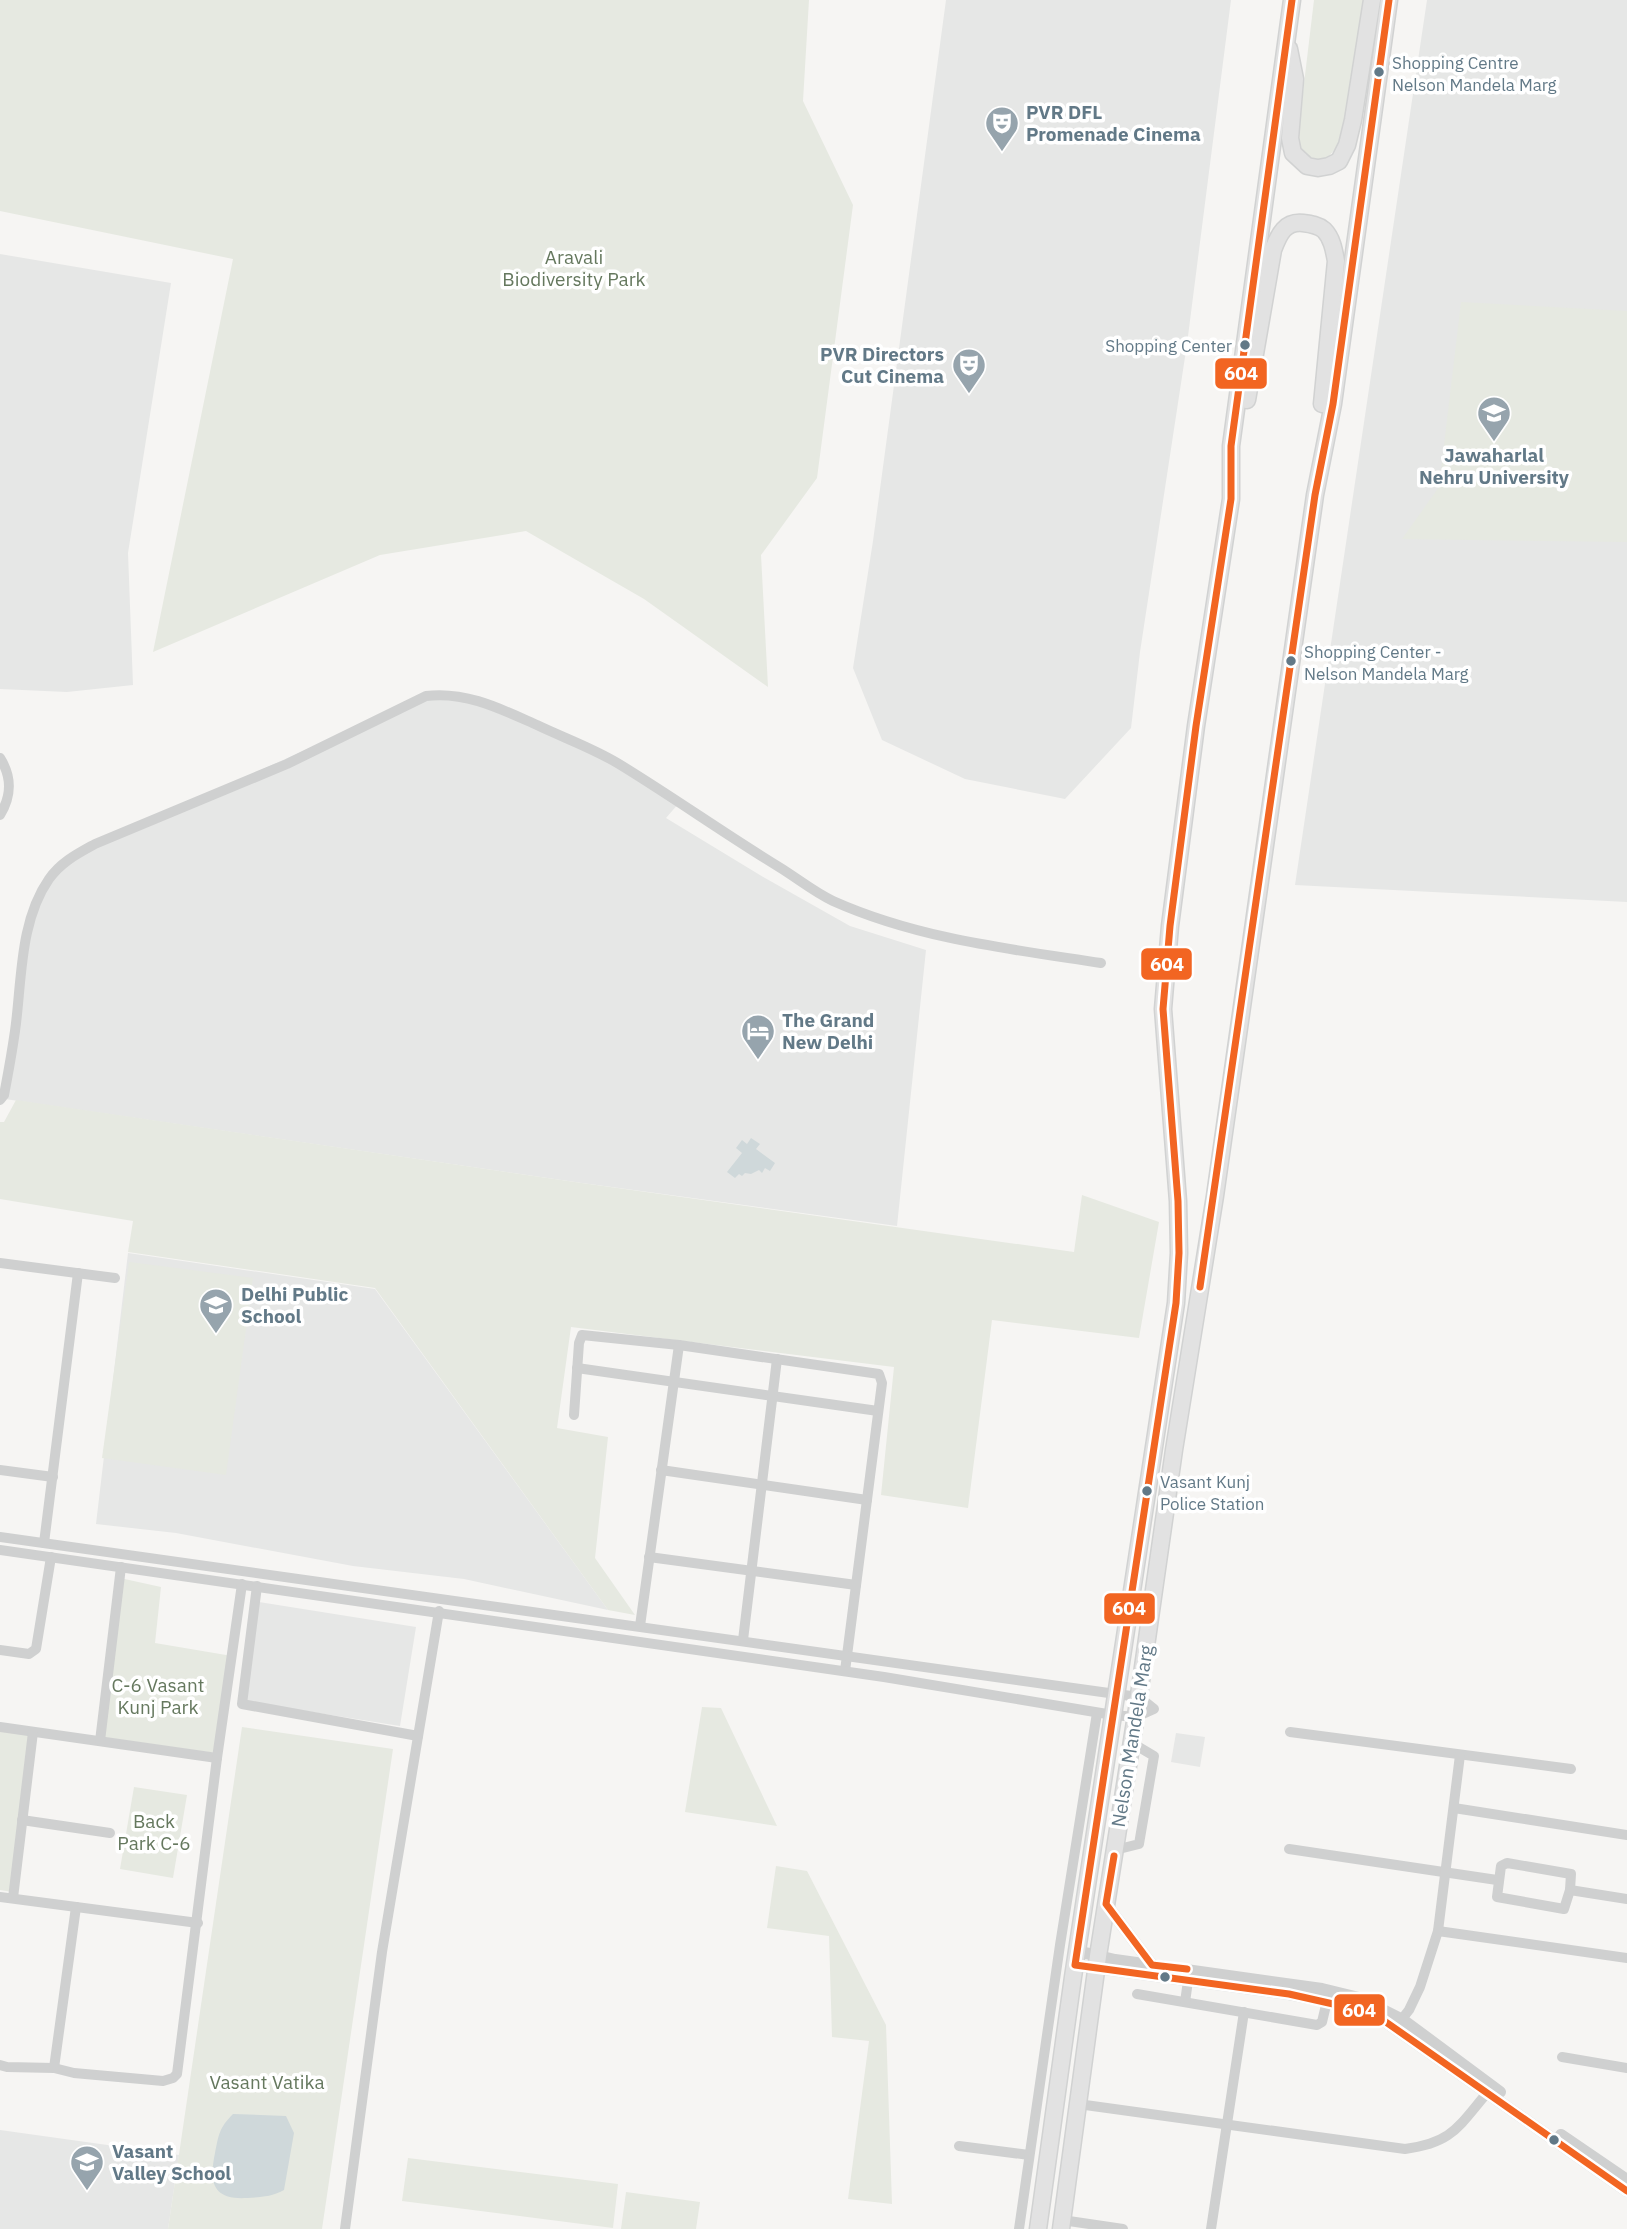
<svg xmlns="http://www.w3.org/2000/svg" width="1627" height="2229" font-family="'IBM Plex Sans',sans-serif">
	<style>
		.built { fill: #e6e7e6 }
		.green { fill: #e6e9e1 }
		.water { fill: #cfd8da }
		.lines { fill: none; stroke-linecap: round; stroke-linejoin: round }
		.primary-casing { stroke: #d1d2d2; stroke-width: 19 }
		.minor { stroke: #cfd0d0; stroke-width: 10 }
		.tertiary { stroke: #cfd0d0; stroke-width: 12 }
		.primary { stroke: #e2e2e2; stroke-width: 16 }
		.bus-1-casing { stroke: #fff; stroke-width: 12 }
		.bus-1 { stroke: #f26522; stroke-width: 7 }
		.bus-dot { fill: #627987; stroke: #fff; stroke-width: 2.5 }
		.labels { text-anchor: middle; stroke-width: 7; stroke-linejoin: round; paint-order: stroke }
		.bus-label { font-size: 17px; fill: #627987; stroke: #fff; text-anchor: start }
		.poi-label { font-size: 19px; font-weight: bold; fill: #627987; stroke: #fff; text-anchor: start }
		.park-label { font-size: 19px; fill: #65785e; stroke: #fff }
		.street-label { font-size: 19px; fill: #627987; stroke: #fff }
		.line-badge { stroke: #fff; stroke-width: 2.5 }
		.badge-label { font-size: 19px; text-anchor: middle; font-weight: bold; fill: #fff }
	</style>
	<rect width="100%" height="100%" fill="#f6f5f3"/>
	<g class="built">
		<polygon points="946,0 1231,0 1187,344 1140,652 1131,728 1065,799 965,779 882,740 853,668 873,541"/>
		<polygon points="1427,0 1627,0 1627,902 1295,885"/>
		<polygon points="0,254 171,283 128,553 133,685 67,692 0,689"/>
		<polygon points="426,696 489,705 625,767 679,803 666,818 765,878 850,926 926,950 897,1226 582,1183 5,1099 27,937 49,879 102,841"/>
		<polygon points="128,1253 375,1289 608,1610 464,1579 353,1566 176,1533 96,1524"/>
		<polygon points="259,1602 416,1627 400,1726 243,1701"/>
		<polygon points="1176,1733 1205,1737 1200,1767 1171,1762"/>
		<polygon points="0,2130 179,2155 168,2229 0,2229"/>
	</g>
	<g class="green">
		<polygon points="0,0 809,0 803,101 853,205 817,478 761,555 768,687 644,599 526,531 380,555 153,652 233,259 0,211"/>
		<path d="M1314,0H1365L1342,135C1333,161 1310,174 1297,142Z"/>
		<polygon points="1461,302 1627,311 1627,542 1402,539 1439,487"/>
		<polygon points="16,1100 582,1183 1074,1252 1082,1195 1159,1222 1139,1338 992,1320 968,1508 881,1495 894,1367 571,1327 557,1428 608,1437 595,1558 635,1615 608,1610 375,1288 128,1252 133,1221 0,1199 0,1122 4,1122"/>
		<polygon points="129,1262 253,1278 226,1475 102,1458"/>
		<polygon points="120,1578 161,1587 155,1643 232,1656 218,1753 100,1741"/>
		<polygon points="702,1707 721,1708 777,1826 685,1812"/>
		<polygon points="0,1727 33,1732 12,1892 0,1890"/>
		<polygon points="242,1727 393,1749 322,2229 168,2229"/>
		<polygon points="134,1787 187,1795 173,1878 120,1869"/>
		<polygon points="776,1866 807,1871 886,2025 892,2204 848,2199 869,2041 832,2037 829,1936 767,1928"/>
		<polygon points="408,2158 618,2184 613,2228 402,2201"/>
		<polygon points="626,2192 700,2202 696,2229 621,2229"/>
	</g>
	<g class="water">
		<polygon points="751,1138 760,1144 756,1149 775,1163 770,1171 765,1168 762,1173 759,1170 751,1174 745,1173 742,1176 739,1174 735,1178 727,1172 742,1153 736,1148 742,1140 747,1144"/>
		<path d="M233,2114L286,2116L294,2133L284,2190C271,2197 261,2197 247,2198C212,2200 209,2182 215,2153C219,2134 219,2128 233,2114Z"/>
	</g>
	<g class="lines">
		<g class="primary-casing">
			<g id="primary">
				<polyline points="1289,49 1295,79 1290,138 1293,153 1307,166 1318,168 1329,166 1339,161 1347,145 1353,120 1372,0"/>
				<path d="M1247,400L1273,250C1279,234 1285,221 1303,223C1311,224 1318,225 1324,230C1332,238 1334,250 1336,261L1322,404"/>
				<polyline points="1038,2229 1073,1977 1176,1303 1179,1253 1178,1201 1163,1009 1170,926 1196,726 1231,499 1231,446 1292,0"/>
				<polyline points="1061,2229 1098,1956 1137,1709 1174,1450 1215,1196 1315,495 1333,404 1389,0"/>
			</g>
		</g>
		<g class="minor">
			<path d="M0,758C12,777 12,795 0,815"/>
			<path d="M0,1100L4,1095C8,1074 12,1052 15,1031C22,982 19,922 49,879C61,862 77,854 95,844L287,764L426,696C466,691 501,709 537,725C564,738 593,748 619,764C673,797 725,834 779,867C797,878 814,892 833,901C918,939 1010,949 1101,963"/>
			<polyline points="0,1263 115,1278"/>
			<polyline points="577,1368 878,1411"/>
			<polyline points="574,1415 579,1343 582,1335 679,1345 879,1374 882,1383 845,1671"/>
			<polyline points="0,1470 53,1477"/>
			<polyline points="661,1470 867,1500"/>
			<polyline points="0,1537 1116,1694 1139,1697 1154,1709 1136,1717 1113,1715 884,1677 0,1550"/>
			<polyline points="44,1543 78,1273"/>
			<polyline points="649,1557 856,1585"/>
			<polyline points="257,1586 242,1704 418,1736"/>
			<polyline points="640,1626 679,1345"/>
			<polyline points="743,1640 777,1359"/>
			<polyline points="0,1650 29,1654 36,1649 51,1557"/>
			<polyline points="0,1727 217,1758"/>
			<polyline points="1290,1732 1571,1769"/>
			<polyline points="100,1741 121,1567"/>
			<polyline points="1454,1808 1627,1835"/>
			<polyline points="22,1820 110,1833"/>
			<polyline points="1289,1849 1497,1880"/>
			<polyline points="1115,1850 1139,1844 1154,1756 1132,1743"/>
			<polygon points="1507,1863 1571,1874 1570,1890 1564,1909 1497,1897 1501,1866"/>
			<polyline points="1570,1890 1627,1899"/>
			<polyline points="0,1897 198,1923"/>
			<polyline points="13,1898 33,1732"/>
			<polyline points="1438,1931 1627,1958"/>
			<polyline points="1137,1994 1317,2025 1322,2022 1327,2001"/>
			<polyline points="1185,2002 1188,1981"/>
			<polyline points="1398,2024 1409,2010 1420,1987 1438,1931 1460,1755"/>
			<polyline points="1562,2057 1627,2068"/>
			<polyline points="0,2065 7,2067 54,2068 74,2073 163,2081 173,2078 177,2074 217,1758 242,1584"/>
			<polyline points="54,2068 76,1907"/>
			<path d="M1078,2104L1405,2149C1452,2143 1458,2127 1487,2093"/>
			<polyline points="959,2146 1029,2155"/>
			<polyline points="1062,2220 1123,2229"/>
			<polyline points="345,2229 382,1952 439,1611"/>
			<polyline points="1019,2229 1060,1945 1097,1713"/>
			<polyline points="1211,2229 1244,2012"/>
		</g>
		<g class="tertiary">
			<polyline points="1106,1904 1152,1965"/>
			<polyline points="1077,1951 1115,1960 1322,1989 1359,1998 1403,2020 1500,2092"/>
			<polyline points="1075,1965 1289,1994 1349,2006 1373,2013 1627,2191"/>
			<polyline points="1561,2135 1627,2180"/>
		</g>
		<use href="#primary" class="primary"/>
		<g class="bus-1-casing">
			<g id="bus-1">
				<polyline points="1292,0 1231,446 1231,499 1196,726 1170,926 1163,1009 1178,1201 1179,1253 1176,1303 1075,1965 1289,1994 1373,2013 1627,2191"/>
				<polyline points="1200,1287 1315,495 1333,404 1389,0"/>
				<polyline points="1114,1856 1106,1904 1152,1965 1187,1969"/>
			</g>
		</g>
		<use href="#bus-1" class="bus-1"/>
	</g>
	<defs>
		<g id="theatre-pin" transform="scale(1.75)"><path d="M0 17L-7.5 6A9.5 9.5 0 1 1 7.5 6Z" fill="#96a4ad" stroke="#fff"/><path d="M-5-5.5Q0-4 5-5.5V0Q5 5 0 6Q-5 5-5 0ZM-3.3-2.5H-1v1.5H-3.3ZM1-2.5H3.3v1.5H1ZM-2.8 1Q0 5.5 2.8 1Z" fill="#fff"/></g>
		<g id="university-pin" transform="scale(1.75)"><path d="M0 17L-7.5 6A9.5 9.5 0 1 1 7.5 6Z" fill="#96a4ad" stroke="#fff"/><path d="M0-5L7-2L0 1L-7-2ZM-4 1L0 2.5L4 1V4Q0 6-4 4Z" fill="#fff"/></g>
		<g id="hotel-pin" transform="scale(1.75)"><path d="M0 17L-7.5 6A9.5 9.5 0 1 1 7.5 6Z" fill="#96a4ad" stroke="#fff"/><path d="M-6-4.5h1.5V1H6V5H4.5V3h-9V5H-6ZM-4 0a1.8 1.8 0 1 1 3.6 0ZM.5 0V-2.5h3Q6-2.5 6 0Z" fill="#fff"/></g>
		<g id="school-pin" transform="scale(1.75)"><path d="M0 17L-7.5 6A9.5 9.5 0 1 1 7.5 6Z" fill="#96a4ad" stroke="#fff"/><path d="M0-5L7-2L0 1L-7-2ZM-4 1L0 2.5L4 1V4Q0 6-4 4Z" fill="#fff"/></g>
	</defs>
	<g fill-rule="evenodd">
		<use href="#theatre-pin" x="1002" y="123"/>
		<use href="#theatre-pin" x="969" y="365"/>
		<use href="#university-pin" x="1494" y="413"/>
		<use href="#hotel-pin" x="758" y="1031"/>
		<use href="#school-pin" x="216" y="1305"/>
		<use href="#school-pin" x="87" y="2162"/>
	</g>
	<g class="bus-dot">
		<circle cx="1379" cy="72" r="6"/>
		<circle cx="1245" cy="345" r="6"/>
		<circle cx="1291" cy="661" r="6"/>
		<circle cx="1147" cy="1491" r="6"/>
		<circle cx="1165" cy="1977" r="6"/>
		<circle cx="1554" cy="2140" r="6"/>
	</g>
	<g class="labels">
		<g class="bus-label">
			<text x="1392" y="69">Shopping Centre<tspan x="1392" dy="22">Nelson Mandela Marg</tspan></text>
			<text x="1232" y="352" text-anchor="end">Shopping Center</text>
			<text x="1304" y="658">Shopping Center -<tspan x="1304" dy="22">Nelson Mandela Marg</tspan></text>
			<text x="1160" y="1488">Vasant Kunj<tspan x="1160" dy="22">Police Station</tspan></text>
		</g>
		<g class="poi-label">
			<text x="1026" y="119">PVR DFL<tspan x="1026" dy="22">Promenade Cinema</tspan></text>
			<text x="944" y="361" text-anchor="end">PVR Directors<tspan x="944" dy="22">Cut Cinema</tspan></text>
			<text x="1494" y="462" text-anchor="middle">Jawaharlal<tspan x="1494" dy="22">Nehru University</tspan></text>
			<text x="782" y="1027">The Grand<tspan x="782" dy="22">New Delhi</tspan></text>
			<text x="241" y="1301">Delhi Public<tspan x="241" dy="22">School</tspan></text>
			<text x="112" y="2158">Vasant<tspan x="112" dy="22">Valley School</tspan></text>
		</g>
		<g class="park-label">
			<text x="574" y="264">Aravali<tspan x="574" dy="22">Biodiversity Park</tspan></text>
			<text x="158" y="1692">C-6 Vasant<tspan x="158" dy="22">Kunj Park</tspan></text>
			<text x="154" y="1828">Back<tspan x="154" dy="22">Park C-6</tspan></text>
			<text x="267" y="2089">Vasant Vatika</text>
		</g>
		<g class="street-label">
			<text transform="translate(1132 1736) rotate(-81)" y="7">Nelson Mandela Marg</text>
		</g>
	</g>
	<g class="line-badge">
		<rect x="1214" y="357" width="54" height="33" rx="7" fill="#f26522"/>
		<rect x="1140" y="947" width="53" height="34" rx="7" fill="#f26522"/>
		<rect x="1103" y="1592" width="53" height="33" rx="7" fill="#f26522"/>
		<rect x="1333" y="1993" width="53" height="34" rx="7" fill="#f26522"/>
	</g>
	<g class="badge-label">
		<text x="1241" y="380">604</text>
		<text x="1167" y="971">604</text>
		<text x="1129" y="1615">604</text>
		<text x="1359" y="2017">604</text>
	</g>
</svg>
